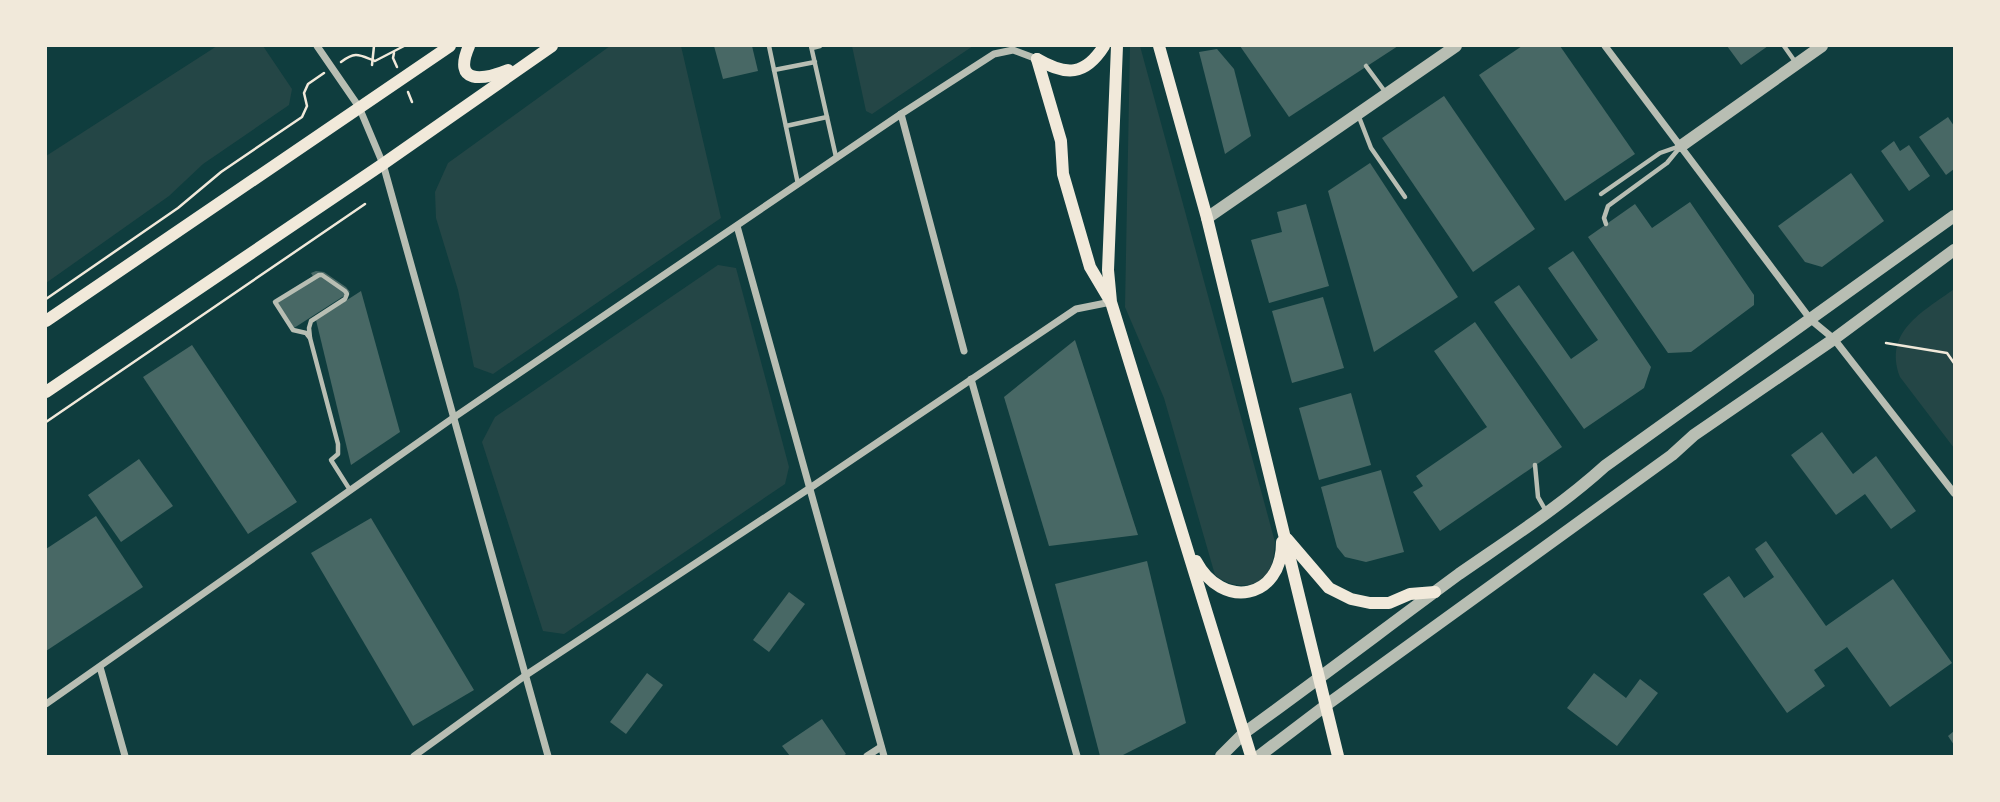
<svg xmlns="http://www.w3.org/2000/svg" width="2000" height="802" font-family="'Roboto Condensed',sans-serif">
	<style>
		.green { fill: #244646 }
		.building { fill: #486865 }
		.lines { fill: none; stroke-linecap: round; stroke-linejoin: round }
		.path { stroke: #f1e9da; stroke-width: 2.5 }
		.service { stroke: #b8beb3; stroke-width: 4.5 }
		.minor { stroke: #b8beb3; stroke-width: 7 }
		.tertiary { stroke: #b8beb3; stroke-width: 12 }
		.secondary { stroke: #f1e9da; stroke-width: 12 }
	</style>
	<rect width="100%" height="100%" fill="#0f3d3e"/>
	<g class="green">
		<polygon points="217,46 263,46 292,89 289,105 203,164 169,196 46,283 46,156"/>
		<polygon points="610,46 681,46 721,218 493,374 474,367 458,290 436,218 435,192 448,163"/>
		<polygon points="852,46 973,46 872,114 866,111"/>
		<path d="M1130,46H1140L1275,542C1274,551 1274,562 1269,570C1257,591 1231,588 1215,575L1164,398L1125,307Z"/>
		<polygon points="718,265 736,268 789,467 785,484 564,634 543,631 482,442 495,417"/>
		<path d="M1954,289V448L1900,377C1883,331 1923,312 1954,289Z"/>
	</g>
	<g class="building">
		<polygon points="714,46 752,46 758,71 723,79"/>
		<polygon points="1240,46 1398,46 1289,117"/>
		<polygon points="1522,46 1560,46 1635,154 1565,201 1479,75"/>
		<polygon points="1727,46 1768,46 1741,65"/>
		<polygon points="1217,49 1234,69 1251,136 1225,154 1199,52"/>
		<polygon points="1444,96 1535,229 1473,272 1382,138"/>
		<polygon points="1948,117 1954,126 1954,169 1946,175 1919,137"/>
		<polygon points="1894,141 1900,151 1909,145 1930,176 1909,191 1881,151"/>
		<polygon points="1370,163 1458,297 1374,352 1328,191"/>
		<polygon points="1851,173 1884,221 1822,267 1805,262 1778,226"/>
		<polygon points="1690,202 1754,295 1754,305 1691,352 1668,353 1588,237 1635,204 1652,228"/>
		<polygon points="1306,204 1329,286 1269,303 1251,240 1282,232 1277,212"/>
		<polygon points="1573,251 1651,367 1644,388 1584,429 1494,302 1519,285 1571,359 1598,340 1548,268"/>
		<polygon points="316,271 324,272 346,287 350,292 294,328 277,302 314,278 311,273"/>
		<polygon points="361,291 400,432 351,465 316,320"/>
		<polygon points="1323,297 1344,368 1292,383 1272,311"/>
		<polygon points="1475,322 1562,447 1440,531 1413,492 1423,486 1416,476 1487,427 1434,351"/>
		<polygon points="1075,340 1138,535 1049,546 1004,397"/>
		<polygon points="192,345 297,502 248,534 143,377"/>
		<polygon points="1351,393 1371,465 1319,480 1299,408"/>
		<polygon points="1822,432 1853,474 1876,456 1916,511 1891,529 1865,494 1836,515 1791,455"/>
		<polygon points="139,459 173,506 121,542 88,495"/>
		<polygon points="1381,470 1404,552 1366,562 1345,557 1337,547 1321,487"/>
		<polygon points="96,516 143,587 46,651 46,549"/>
		<polygon points="371,518 474,690 413,726 311,553"/>
		<polygon points="1766,541 1826,626 1893,579 1952,663 1890,707 1847,647 1814,670 1825,686 1787,713 1703,594 1729,576 1744,598 1774,577 1755,549"/>
		<polygon points="1147,561 1186,723 1121,756 1100,756 1055,584"/>
		<polygon points="789,592 805,604 769,652 753,640"/>
		<polygon points="647,673 663,685 626,734 610,722"/>
		<polygon points="1594,673 1626,698 1640,679 1658,693 1617,746 1567,708"/>
		<polygon points="822,719 846,754 843,756 790,756 782,746"/>
		<polygon points="1954,731 1954,745 1948,736"/>
	</g>
	<g class="lines">
		<g class="path">
			<polyline points="394,53 393,58 397,67"/>
			<path d="M341,62C356,51 359,55 375,61L404,46"/>
			<polyline points="372,65 374,46"/>
			<polyline points="408,92 412,102"/>
			<polyline points="46,299 178,208 221,172 302,117 307,106 304,93 308,84 324,73"/>
			<polyline points="1886,343 1947,353 1954,363"/>
			<polyline points="46,422 365,204"/>
		</g>
		<g class="service">
			<polyline points="769,46 798,184"/>
			<polyline points="811,46 836,157"/>
			<polyline points="1784,46 1796,63"/>
			<polyline points="812,48 820,46"/>
			<polyline points="1366,66 1386,93"/>
			<polyline points="774,70 815,62"/>
			<polyline points="1359,117 1371,148 1405,197"/>
			<polyline points="786,126 827,117"/>
			<polyline points="1601,194 1660,153 1680,146"/>
			<polyline points="1606,224 1604,218 1608,206 1667,163 1681,146"/>
			<polygon points="319,275 322,275 345,291 347,294 345,299 311,321 309,328 310,338 306,333 293,330 275,302"/>
			<polyline points="310,338 338,444 338,454 331,460 350,490"/>
			<polyline points="1535,465 1538,497 1546,511"/>
		</g>
		<g class="minor">
			<polyline points="317,46 359,107 383,164 548,756"/>
			<polyline points="1605,46 1811,320 1834,339 1954,493"/>
			<polyline points="901,114 964,351"/>
			<polyline points="737,226 884,756"/>
			<polyline points="971,379 1077,756"/>
			<polyline points="100,667 125,756"/>
			<polyline points="46,704 453,418 901,114 994,54 1013,50 1037,59"/>
			<polyline points="414,756 526,675 810,488 1076,309 1111,302"/>
			<polyline points="867,756 881,747"/>
		</g>
		<g class="tertiary">
			<polyline points="1681,146 1822,46"/>
			<polyline points="1207,218 1456,46"/>
			<path d="M1221,756L1244,733C1316,681 1387,627 1459,574C1508,540 1561,506 1605,466L1954,216"/>
			<polyline points="1259,756 1325,706 1672,455 1694,435 1834,339 1954,250"/>
		</g>
		<g class="secondary">
			<path d="M469,46C452,85 483,80 508,70"/>
			<polyline points="1117,46 1108,270 1111,302 1251,756"/>
			<polyline points="1159,46 1207,218 1338,756"/>
			<polyline points="1037,59 1061,141 1063,174 1090,267 1109,299"/>
			<path d="M1037,59C1066,76 1085,76 1104,46"/>
			<polyline points="46,321 450,46"/>
			<polyline points="46,392 383,164 552,46"/>
			<polyline points="1287,539 1329,588 1351,599 1370,603 1389,603 1410,594 1435,592"/>
			<path d="M1196,561C1222,610 1282,600 1282,542"/>
		</g>
	</g>
	<rect width="2000" height="802" fill="none" stroke="#f1e9da" stroke-width="94"/>
</svg>
